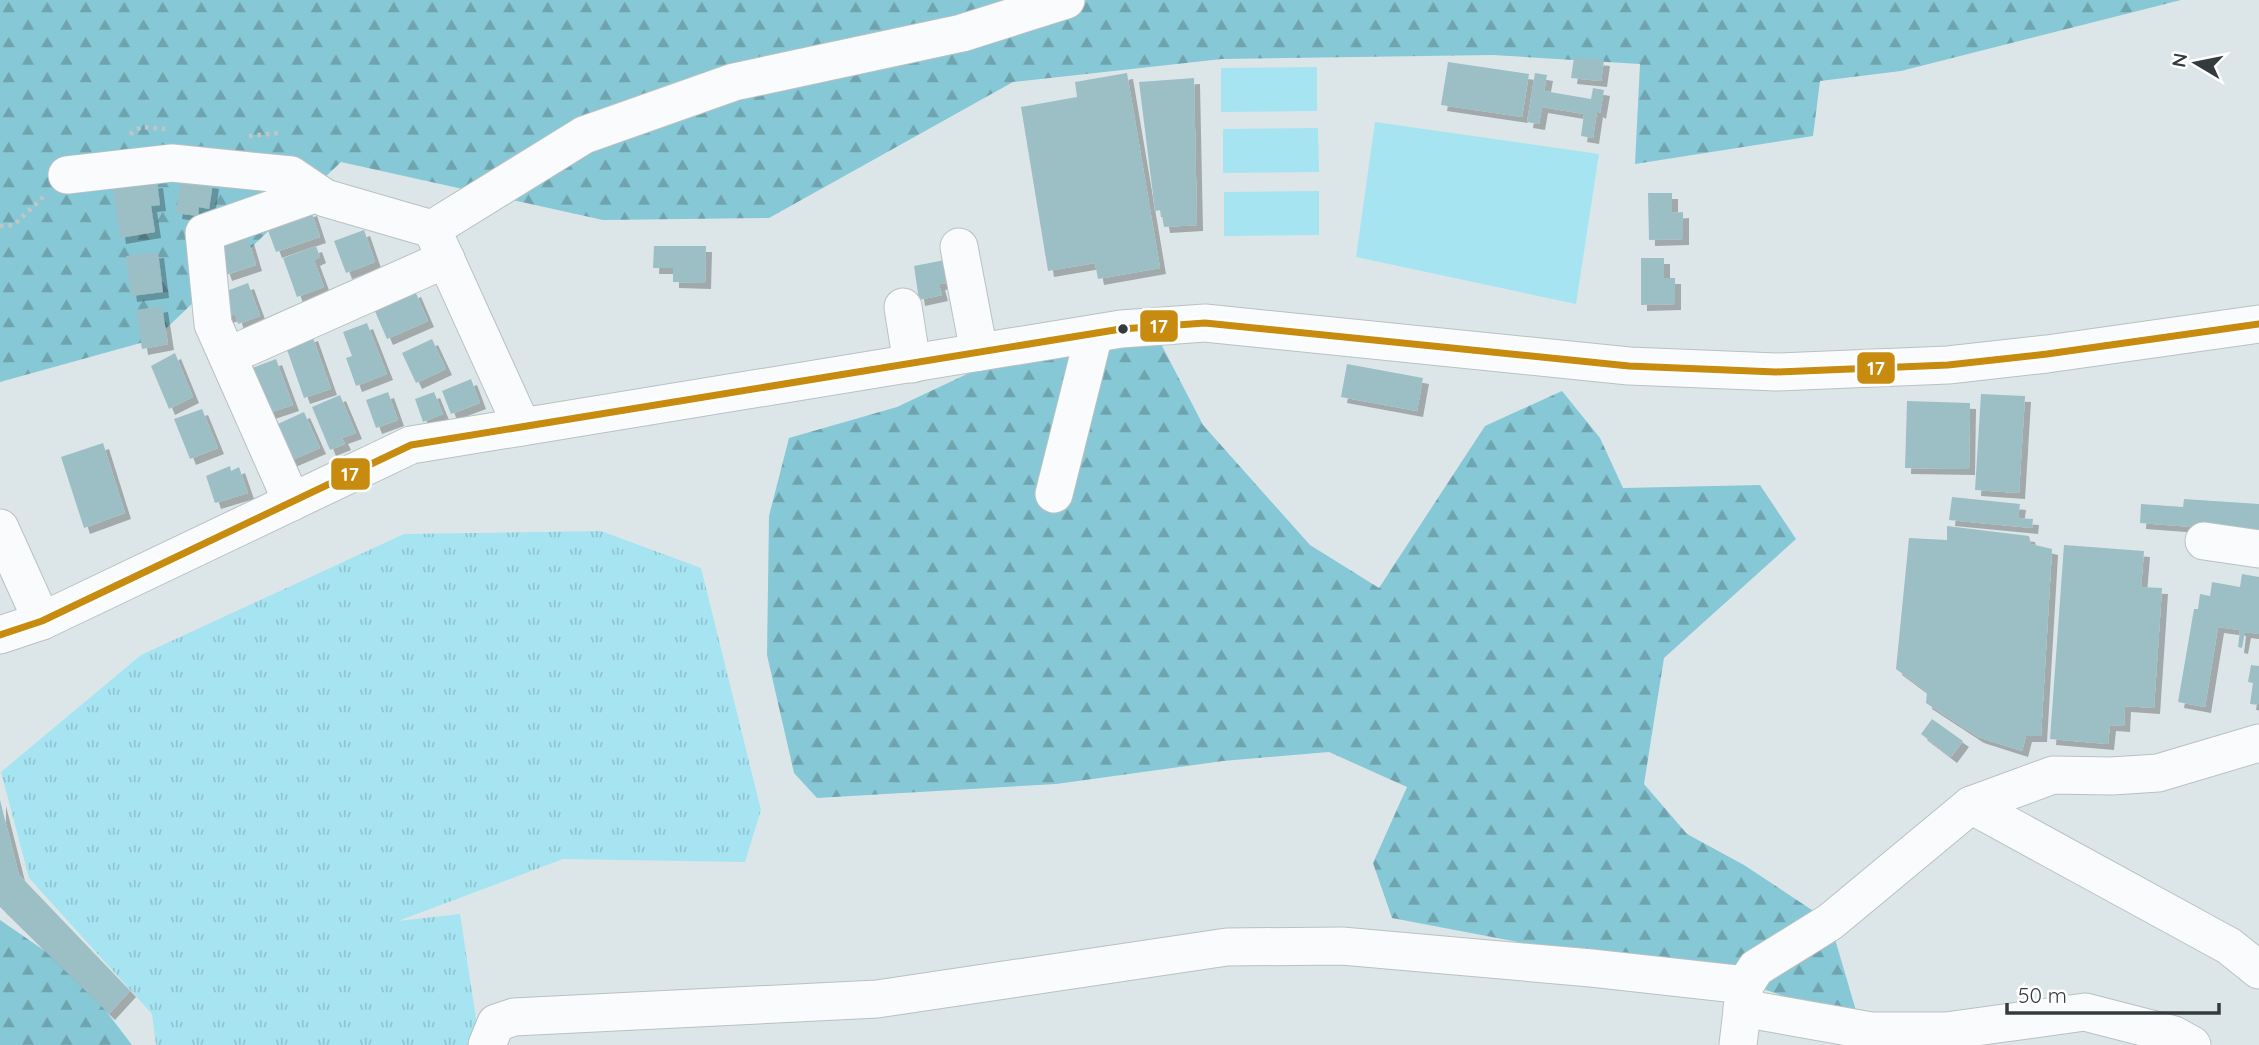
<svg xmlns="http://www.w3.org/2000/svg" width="2259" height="1045" font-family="Quicksand,sans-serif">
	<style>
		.grass { fill: url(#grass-tufts) }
		.forest { fill: url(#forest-firs) }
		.park { fill: #a6e4f2 }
		.building { fill: #9cbfc6; filter: url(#shadow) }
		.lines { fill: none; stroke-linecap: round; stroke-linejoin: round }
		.minor-casing { stroke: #b9c1c2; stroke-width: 39 }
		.path { stroke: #c2c5c5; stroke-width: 4.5; stroke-dasharray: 3.5 5; stroke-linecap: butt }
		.minor { stroke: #fafbfc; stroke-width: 37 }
		.bus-1-casing { stroke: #fff; stroke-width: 12 }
		.bus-1 { stroke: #c68b0f; stroke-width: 7 }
		.bus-dot { fill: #353b3d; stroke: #fff; stroke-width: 2.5 }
		.line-badge { stroke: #fff; stroke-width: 2.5 }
		.badge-label { font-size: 19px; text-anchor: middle; font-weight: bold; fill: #fff }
	</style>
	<defs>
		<pattern id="grass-tufts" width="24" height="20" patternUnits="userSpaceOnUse" patternTransform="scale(1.75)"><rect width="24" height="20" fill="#a6e4f2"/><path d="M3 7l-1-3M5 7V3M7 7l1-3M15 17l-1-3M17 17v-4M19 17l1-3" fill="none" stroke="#90c4d0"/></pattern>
		<pattern id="forest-firs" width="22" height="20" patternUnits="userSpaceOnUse" patternTransform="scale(1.75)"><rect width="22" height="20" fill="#87c8d6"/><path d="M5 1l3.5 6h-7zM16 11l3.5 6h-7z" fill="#6fa4af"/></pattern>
		<filter id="shadow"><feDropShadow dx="6" dy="6" stdDeviation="0" flood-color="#0004"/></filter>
	</defs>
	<rect width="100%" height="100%" fill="#dce6e8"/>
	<polygon class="grass" points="601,531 701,568 761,810 745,862 563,859 398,921 460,914 480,1045 156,1045 152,1014 29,878 1,772 141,655 404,534"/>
	<g class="forest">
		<polygon points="0,0 2181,0 1901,71 1820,81 1813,136 1635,164 1640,64 1493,55 1222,59 1013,82 769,218 603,220 341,162 155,339 0,382"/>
		<polygon points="1159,340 1203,425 1310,545 1379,588 1485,426 1562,391 1600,438 1623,488 1760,485 1796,539 1664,658 1644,784 1687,834 1744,865 1830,922 1859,1021 1760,988 1392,918 1373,863 1407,787 1329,752 1223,761 1056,784 817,798 794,773 767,655 769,516 789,438 897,407 1031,344"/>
		<polygon points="0,920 77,973 132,1045 0,1045"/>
	</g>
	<g class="park">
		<polygon points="1317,67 1317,111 1221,112 1221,68"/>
		<polygon points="1375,122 1599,154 1576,304 1356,257"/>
		<polygon points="1318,128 1319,172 1223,173 1223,129"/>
		<polygon points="1319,191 1319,235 1224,236 1224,192"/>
	</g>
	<g class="building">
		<polygon points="1574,57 1604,60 1601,81 1571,78"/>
		<polygon points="1448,62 1529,74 1522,117 1441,105"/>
		<polygon points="1127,73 1160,268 1098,279 1095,263 1048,271 1021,107 1077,97 1075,82"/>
		<polygon points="1535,73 1547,75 1544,91 1591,99 1593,88 1604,90 1600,113 1597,111 1593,138 1581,136 1584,114 1542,107 1539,124 1527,122"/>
		<polygon points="1194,78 1197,225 1164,227 1161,210 1155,211 1139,82"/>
		<polygon points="181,178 213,183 209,209 199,207 198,216 176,213"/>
		<polygon points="157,182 160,205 151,206 155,232 120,238 113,189"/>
		<polygon points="1648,193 1672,193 1672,213 1683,212 1683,239 1649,240"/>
		<polygon points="311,210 320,237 276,252 266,225"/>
		<polygon points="364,230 375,262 346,273 334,241"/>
		<polygon points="248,238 256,265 226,275 217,248"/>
		<polygon points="316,246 320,257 314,260 324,287 297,297 283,258"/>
		<polygon points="654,246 706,246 705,283 673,282 673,268 653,268"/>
		<polygon points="158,252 163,292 131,296 126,256"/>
		<polygon points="1641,258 1664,258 1664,278 1675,278 1675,304 1641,305"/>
		<polygon points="945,260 949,283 939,284 942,295 919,300 914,266"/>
		<polygon points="248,283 260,316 238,324 235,314 224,318 216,295"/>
		<polygon points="415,291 428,321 387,339 374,309"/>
		<polygon points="162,306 168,344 142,349 136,310"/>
		<polygon points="367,323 387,374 356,386 346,358 352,356 343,332"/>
		<polygon points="312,335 331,389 304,398 285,344"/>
		<polygon points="432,339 446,369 416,383 402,353"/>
		<polygon points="175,353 193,397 169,409 151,366"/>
		<polygon points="276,359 293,405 263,415 247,370"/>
		<polygon points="1347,364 1423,378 1417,411 1341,397"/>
		<polygon points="471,379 480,403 451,414 442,391"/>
		<polygon points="388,392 398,420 376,428 366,400"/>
		<polygon points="434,392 443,414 423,422 415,399"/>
		<polygon points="1981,394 2025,396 2019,493 1975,490"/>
		<polygon points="340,395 356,433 342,438 345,444 330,450 312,407"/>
		<polygon points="1907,401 1970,403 1969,469 1905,468"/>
		<polygon points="202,409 218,448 190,459 174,419"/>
		<polygon points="304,412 320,448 285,463 269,428"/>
		<polygon points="103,443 125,513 84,528 61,457"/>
		<polygon points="230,466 231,471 239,467 248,493 215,503 206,476"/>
		<polygon points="1952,497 2020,504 2018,518 2033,519 2032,528 1949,520"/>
		<polygon points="2184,499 2259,504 2259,532 2140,523 2141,504 2183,507"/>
		<polygon points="1947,526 2029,536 2031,544 2052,549 2041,736 2026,736 2022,751 1978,737 1926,703 1927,692 1896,669 1909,538 1947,540"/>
		<polygon points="2064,545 2144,551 2141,587 2162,588 2154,708 2125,706 2124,726 2110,725 2108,744 2050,739"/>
		<polygon points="2242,574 2259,577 2259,634 2245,632 2242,648 2238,647 2240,630 2218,627 2205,707 2178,702 2194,609 2198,609 2200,594 2210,596 2212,582 2240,587"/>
		<polygon points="2251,665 2259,666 2259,705 2250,704 2253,683 2248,682"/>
		<polygon points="1932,719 1963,741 1951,757 1921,734"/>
		<polygon points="0,800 19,875 130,991 109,1014 0,907"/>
	</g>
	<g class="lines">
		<g class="minor-casing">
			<g id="minor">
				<polyline points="67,175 172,163 291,175 325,198 432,229 522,427"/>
				<polyline points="432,229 584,135 734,82 962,33 1066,0"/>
				<polyline points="959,247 979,352"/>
				<polyline points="903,307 912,364"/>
				<polyline points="228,356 446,259"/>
				<polyline points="1054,494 1094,334"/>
				<polyline points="292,502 213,324 204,233 317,193"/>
				<polyline points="0,528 42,621"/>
				<polyline points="2204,541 2259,549"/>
				<polyline points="0,635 42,621 411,445 1121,329 1205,323 1629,366 1776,372 1948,365 2047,354 2259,324"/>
				<polyline points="1971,805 2229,946 2259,970"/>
				<polyline points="1742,1008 1871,1031 1946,1031 2085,1012 2174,1035 2192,1045"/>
				<polyline points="487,1045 496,1023 514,1017 877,999 1227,947 1342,946 1591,968 1745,985"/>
				<polyline points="1738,1045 1745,985 1756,968 1830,922 1971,805 2053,775 2112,776 2158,773 2259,743"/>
			</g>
		</g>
		<g class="path">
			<polyline points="130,134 141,127 165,129"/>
			<polyline points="249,136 279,133"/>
			<polyline points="0,226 14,225 44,196"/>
		</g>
		<use href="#minor" class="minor"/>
		<g class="bus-1-casing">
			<polyline id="bus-1" points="0,635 42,621 411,445 1121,329 1205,323 1629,366 1776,372 1948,365 2047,354 2259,324"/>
		</g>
		<use href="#bus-1" class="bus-1"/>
	</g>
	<circle class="bus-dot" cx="1123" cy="329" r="6"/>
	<g class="line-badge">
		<rect x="1139" y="309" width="40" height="34" rx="7" fill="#c68b0f"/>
		<rect x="1856" y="351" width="40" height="34" rx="7" fill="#c68b0f"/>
		<rect x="330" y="457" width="41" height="34" rx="7" fill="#c68b0f"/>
	</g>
	<g class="badge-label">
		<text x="1159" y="333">17</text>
		<text x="1876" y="375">17</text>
		<text x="350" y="481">17</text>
	</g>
	<g transform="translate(2196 63) rotate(280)" stroke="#ffffff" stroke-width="5" paint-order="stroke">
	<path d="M0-5L12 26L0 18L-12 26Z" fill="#353b3d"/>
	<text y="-10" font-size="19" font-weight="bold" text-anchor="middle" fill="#353b3d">N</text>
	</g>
	<path d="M2007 1003v10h212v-10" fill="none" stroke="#353b3d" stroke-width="3.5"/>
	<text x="2018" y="1003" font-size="21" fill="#353b3d" stroke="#ffffff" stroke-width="5" paint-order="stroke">50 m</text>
</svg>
